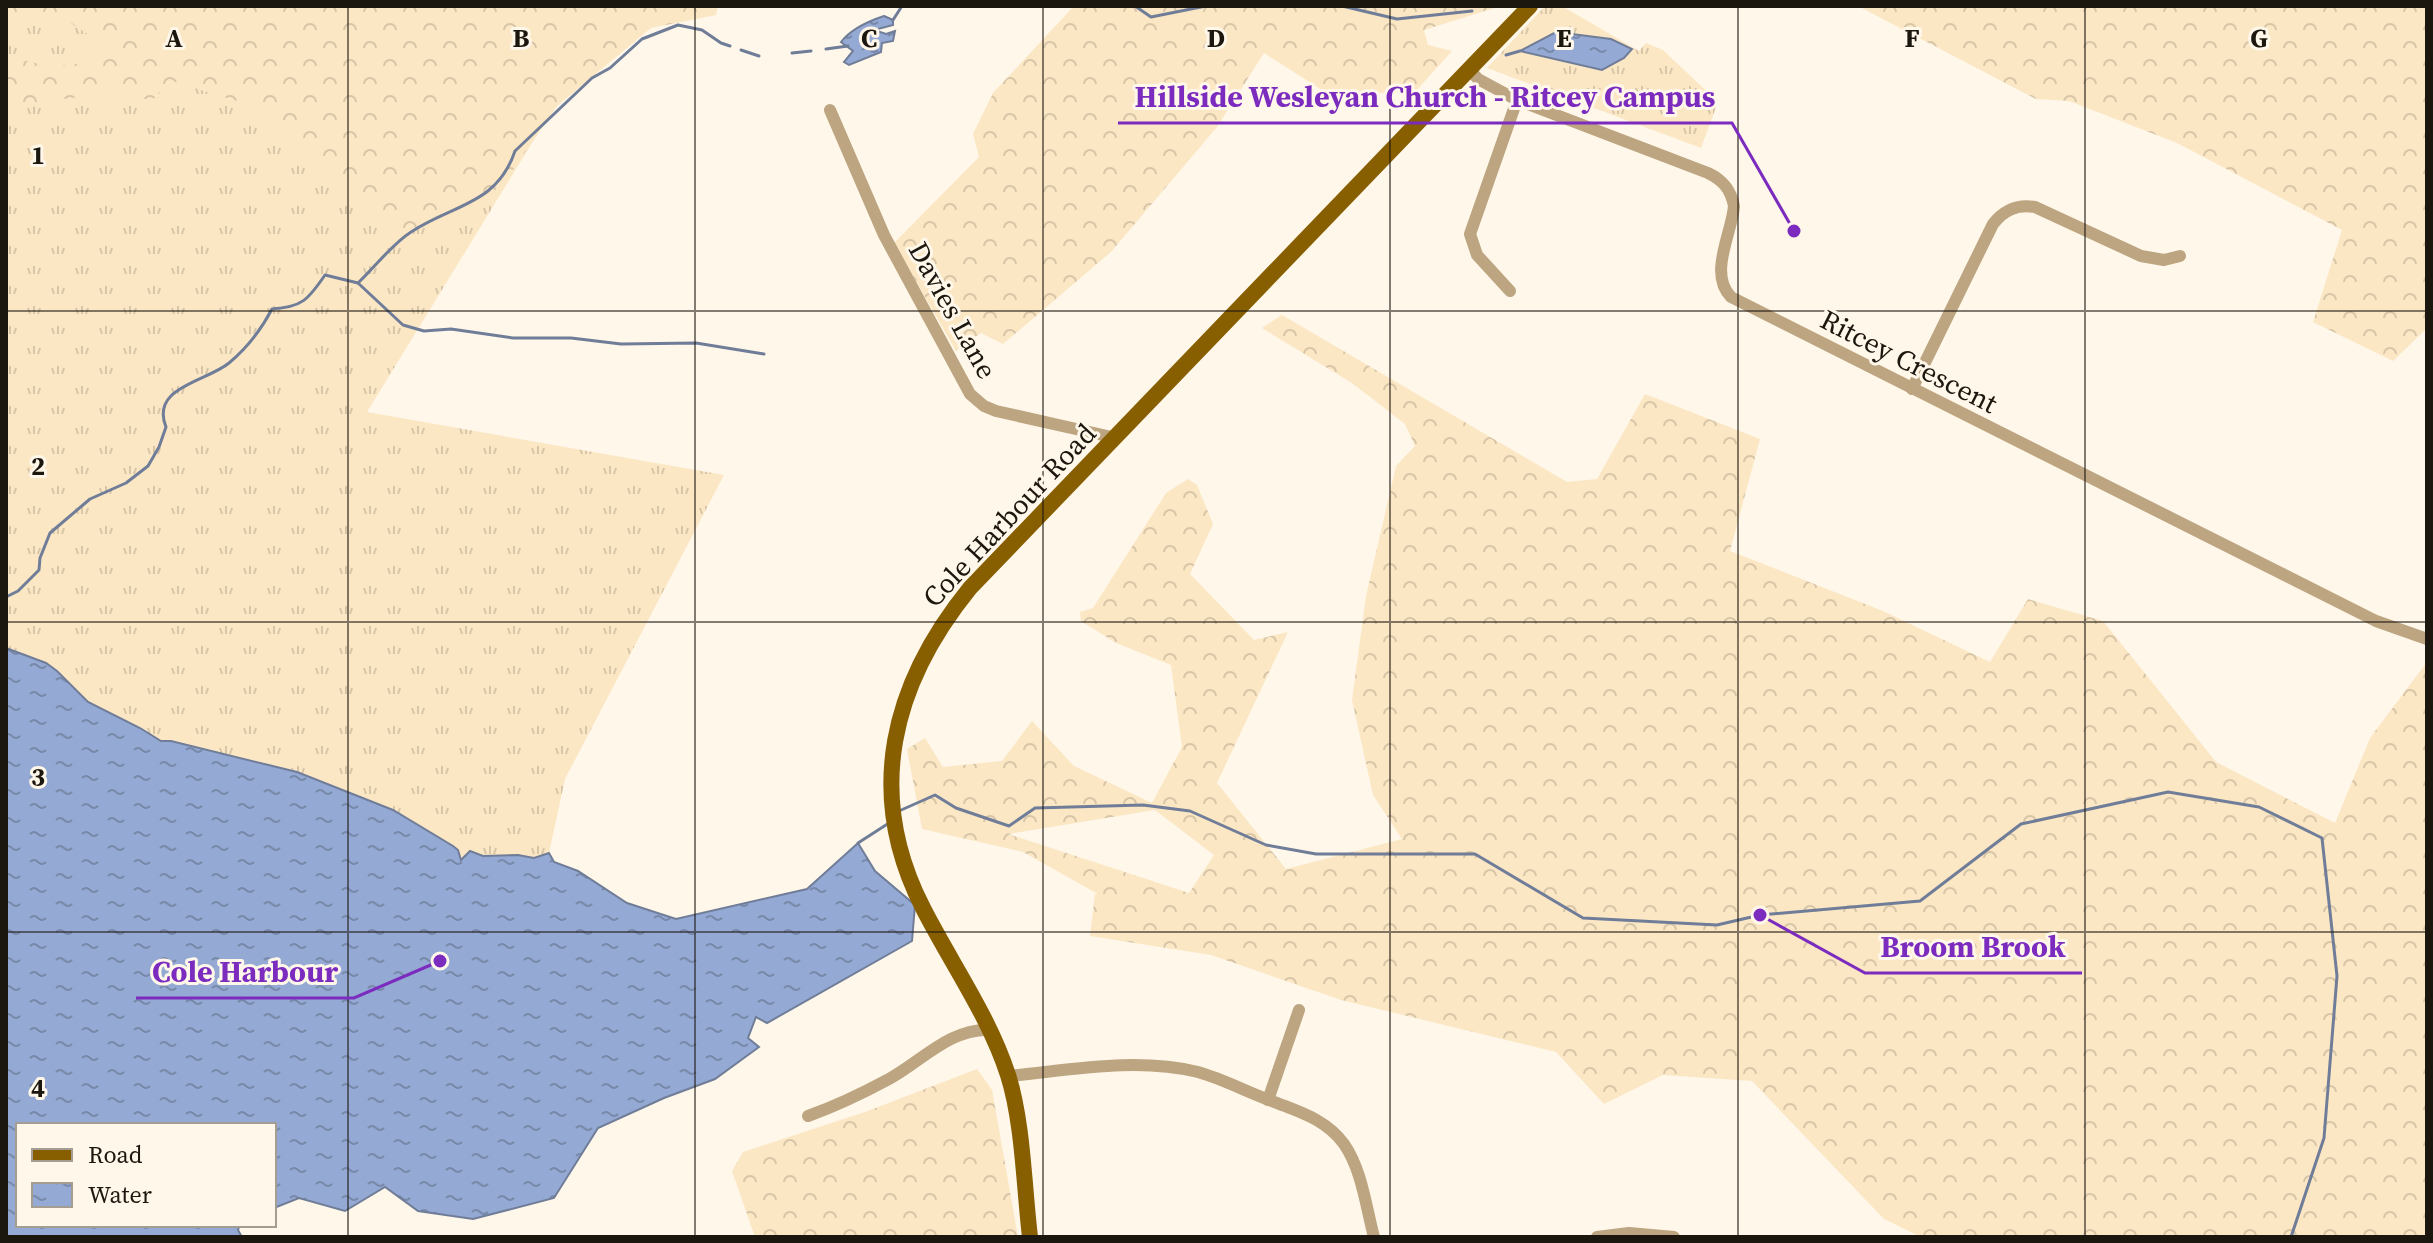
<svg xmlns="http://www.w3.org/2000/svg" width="2433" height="1243" font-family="'Source Serif 4',serif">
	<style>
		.grass { fill: url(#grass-tufts) }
		.forest { fill: url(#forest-crowns); fill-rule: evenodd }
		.water { fill: url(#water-ripples); stroke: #707d98; stroke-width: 2 }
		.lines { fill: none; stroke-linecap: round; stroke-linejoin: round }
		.stream { stroke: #707d98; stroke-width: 3 }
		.minor { stroke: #bca580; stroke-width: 12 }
		.major { stroke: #885f00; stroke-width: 16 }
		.grid { fill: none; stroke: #1b160e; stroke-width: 2; stroke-opacity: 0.55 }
		.labels { text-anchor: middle; stroke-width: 6; stroke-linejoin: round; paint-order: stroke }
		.street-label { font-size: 28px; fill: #1b160e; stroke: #fff7e9 }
		.grid-label { font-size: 26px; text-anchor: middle; font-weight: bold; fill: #1b160e; stroke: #fff7e9; stroke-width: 6; stroke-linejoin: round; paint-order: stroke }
		.leader { fill: none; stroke: #7b2cbf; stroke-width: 3 }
		.callout-dot { fill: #7b2cbf; stroke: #fff7e9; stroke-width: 3 }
		.callout-label { font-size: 30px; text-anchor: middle; font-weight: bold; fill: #7b2cbf; stroke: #fff7e9; stroke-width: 6; stroke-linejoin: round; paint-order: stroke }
	</style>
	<defs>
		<pattern id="grass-tufts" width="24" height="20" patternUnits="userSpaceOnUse" patternTransform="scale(2)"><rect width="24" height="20" fill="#fce7c5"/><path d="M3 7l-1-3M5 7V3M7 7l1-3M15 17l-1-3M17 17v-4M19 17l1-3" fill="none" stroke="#d7c5a8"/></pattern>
		<pattern id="forest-crowns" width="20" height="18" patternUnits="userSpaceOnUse" patternTransform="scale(2)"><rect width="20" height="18" fill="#fce7c5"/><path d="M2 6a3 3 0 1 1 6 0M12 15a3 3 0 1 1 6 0" fill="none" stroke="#d7c5a8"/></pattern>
		<pattern id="water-ripples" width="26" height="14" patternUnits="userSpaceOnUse" patternTransform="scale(2)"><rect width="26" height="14" fill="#94a9d3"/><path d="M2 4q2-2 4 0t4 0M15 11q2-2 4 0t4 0" fill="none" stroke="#7889aa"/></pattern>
	</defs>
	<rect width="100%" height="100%" fill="#fff7e9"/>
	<g class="grass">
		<polygon points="6,6 616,6 367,412 724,475 565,779 549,853 534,858 518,855 483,856 472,851 461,860 458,850 393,810 297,772 200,748 161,741 140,728 88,702 57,671 46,663 6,648"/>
		<polygon points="1545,6 1562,6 1639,51 1646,43 1663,50 1718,102 1701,148 1487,68"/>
	</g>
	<g class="forest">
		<polygon points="6,6 718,6 716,15 651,28 557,106 501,187 398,240 282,134 240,102 169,80 153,100 105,94 63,99 6,114 6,56 52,67 90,62 100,42 69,22 6,18"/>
		<polygon points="1074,6 1501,6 1424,30 1428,45 1452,51 1415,92 1328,94 1264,53 1217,127 1111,252 1003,344 981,333 956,351 894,243 979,157 973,134 993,93"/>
		<polygon points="1858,6 2427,6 2427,328 2393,361 2313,322 2342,230 2177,143 2069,101 2036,99"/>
		<path d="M1282,315L1567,482L1597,479L1645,394L1760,439L1730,551L1883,611L1990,662L2028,599L2103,621L2216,762L2335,823L2370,738L2427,662V1237H1921L1884,1219L1752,1081L1663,1075L1604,1104L1556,1052L1341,1000L1211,955L1090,936L1095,894H1098L1023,852L922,829L907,749L925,738L943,767L1002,761L1032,721L1074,766L1152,803L1182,747L1171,665L1116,643L1081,621L1080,612L1093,608L1166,493L1188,479L1197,485L1213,524L1190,574L1254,640L1288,632L1217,783L1286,869L1402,839L1373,795L1352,700L1366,596L1396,466L1415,446L1405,424L1352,383L1262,328ZM1155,810L1214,855L1189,893L1008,834Z"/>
		<polygon points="977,1069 992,1090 1018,1237 755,1237 732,1171 743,1152 865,1112"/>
	</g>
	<g class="water">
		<path d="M884,16L893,20V25L874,30L886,34L895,31L893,41L882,43L881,52L849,65L844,62L853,51L841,42C851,29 869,21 884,16Z"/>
		<polygon points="1556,32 1611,39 1632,49 1624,58 1602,70 1520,51"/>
		<polygon points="6,648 46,663 57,671 88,702 140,728 161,741 171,741 297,772 393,810 453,846 458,850 461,860 470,851 483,856 518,855 534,858 549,853 554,862 578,871 627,903 676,919 807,889 858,843 875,871 915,905 912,941 767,1023 756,1017 748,1038 759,1047 715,1079 664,1098 598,1128 554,1198 473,1219 418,1211 385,1187 345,1211 299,1198 274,1208 274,1125 18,1125 18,1225 240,1225 238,1230 242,1237 6,1237"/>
	</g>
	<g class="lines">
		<g class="stream">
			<polyline points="1135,6 1151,17 1206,6"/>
			<polyline points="1342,6 1397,19 1472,11"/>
			<polyline points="893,20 902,6"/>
			<polyline points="826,49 848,46"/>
			<polyline points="741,50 759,56"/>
			<polyline points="792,53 811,51"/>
			<polyline points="1506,55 1520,51"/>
			<path d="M358,283C375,267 392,244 411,232C453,204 497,205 515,151L592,78L610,68L642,39L678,25L702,30L721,43L730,46"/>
			<path d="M6,597L18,591L39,570L40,558L50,533L90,499L126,483L148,466L159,447L166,427C150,387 206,382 229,363C247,348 261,330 272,309C302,307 308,300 325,275L358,283L403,325L424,331L451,329L513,338H571L621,344L696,343L764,354"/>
			<polyline points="899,811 935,795 956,808 1009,826 1035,808 1143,805 1190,811 1266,845 1316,854 1475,854 1583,918 1717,925 1760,915 1920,901 2021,824 2168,792 2259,807 2322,838 2337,976 2324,1138 2291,1237"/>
			<polyline points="858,843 889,823"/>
		</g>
		<g class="minor">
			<path d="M1470,70L1478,79L1517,100L1708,173C1723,180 1731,190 1734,206C1732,233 1708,274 1731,297L2376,621L2427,639"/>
			<polyline points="830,110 884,235 970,394 984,406 996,411 1116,438"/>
			<polyline points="1510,291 1477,255 1470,234 1517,100"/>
			<path d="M1912,389L1993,224C2004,210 2017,204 2035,207L2141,256L2164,260L2180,256"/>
			<path d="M1009,1076C1071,1070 1136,1057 1198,1072C1223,1079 1247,1092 1272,1101C1299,1112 1326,1119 1344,1144C1362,1170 1366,1207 1374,1237"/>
			<polyline points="1268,1100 1299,1010"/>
			<path d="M808,1116C836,1106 863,1093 889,1079C922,1061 950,1028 990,1030"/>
			<polyline points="1597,1237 1629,1233 1674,1237"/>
		</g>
		<path class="major" d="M1030,1237C1024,1187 1023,1122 1008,1075C989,1016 951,963 923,908C864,793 892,684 970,588L1530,6"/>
	</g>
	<path class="grid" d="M348,6V1237M695,6V1237M1043,6V1237M1390,6V1237M1738,6V1237M2085,6V1237M6,311H2427M6,622H2427M6,932H2427"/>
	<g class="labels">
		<g class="street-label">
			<text transform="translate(953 310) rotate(61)" y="10">Davies Lane</text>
			<text transform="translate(1909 361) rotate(27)" y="10">Ritcey Crescent</text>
			<text transform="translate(1009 515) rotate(-47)" y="10">Cole Harbour Road</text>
		</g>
	</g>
	<g class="grid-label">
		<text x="174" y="47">A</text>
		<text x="521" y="47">B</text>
		<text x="869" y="47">C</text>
		<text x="1216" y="47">D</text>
		<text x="1564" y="47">E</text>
		<text x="1912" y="47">F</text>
		<text x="2259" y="47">G</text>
		<text x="38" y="164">1</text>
		<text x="38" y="475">2</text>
		<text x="38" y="786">3</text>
		<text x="38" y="1097">4</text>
	</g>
	<path class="leader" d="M1794 231L1732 123H1118M1760 915L1865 973H2082M440 961L354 998H136"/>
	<g class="callout-dot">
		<circle cx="1794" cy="231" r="8"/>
		<circle cx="1760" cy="915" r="8"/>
		<circle cx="440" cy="961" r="8"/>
	</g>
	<g class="callout-label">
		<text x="1425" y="107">Hillside Wesleyan Church - Ritcey Campus</text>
		<text x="1973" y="957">Broom Brook</text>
		<text x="245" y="982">Cole Harbour</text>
	</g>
	<rect width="2433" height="1243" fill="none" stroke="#1b160e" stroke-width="16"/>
	<rect x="16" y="1123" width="260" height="104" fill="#fff7e9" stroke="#a49d91" stroke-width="2"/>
	<rect x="32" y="1149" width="40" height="12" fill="#885f00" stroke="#a49d91" stroke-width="2"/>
	<text x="88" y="1163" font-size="24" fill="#1b160e">Road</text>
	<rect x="32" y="1183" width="40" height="24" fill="url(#water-ripples)" stroke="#a49d91" stroke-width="2"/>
	<text x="88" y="1203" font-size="24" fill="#1b160e">Water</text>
</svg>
